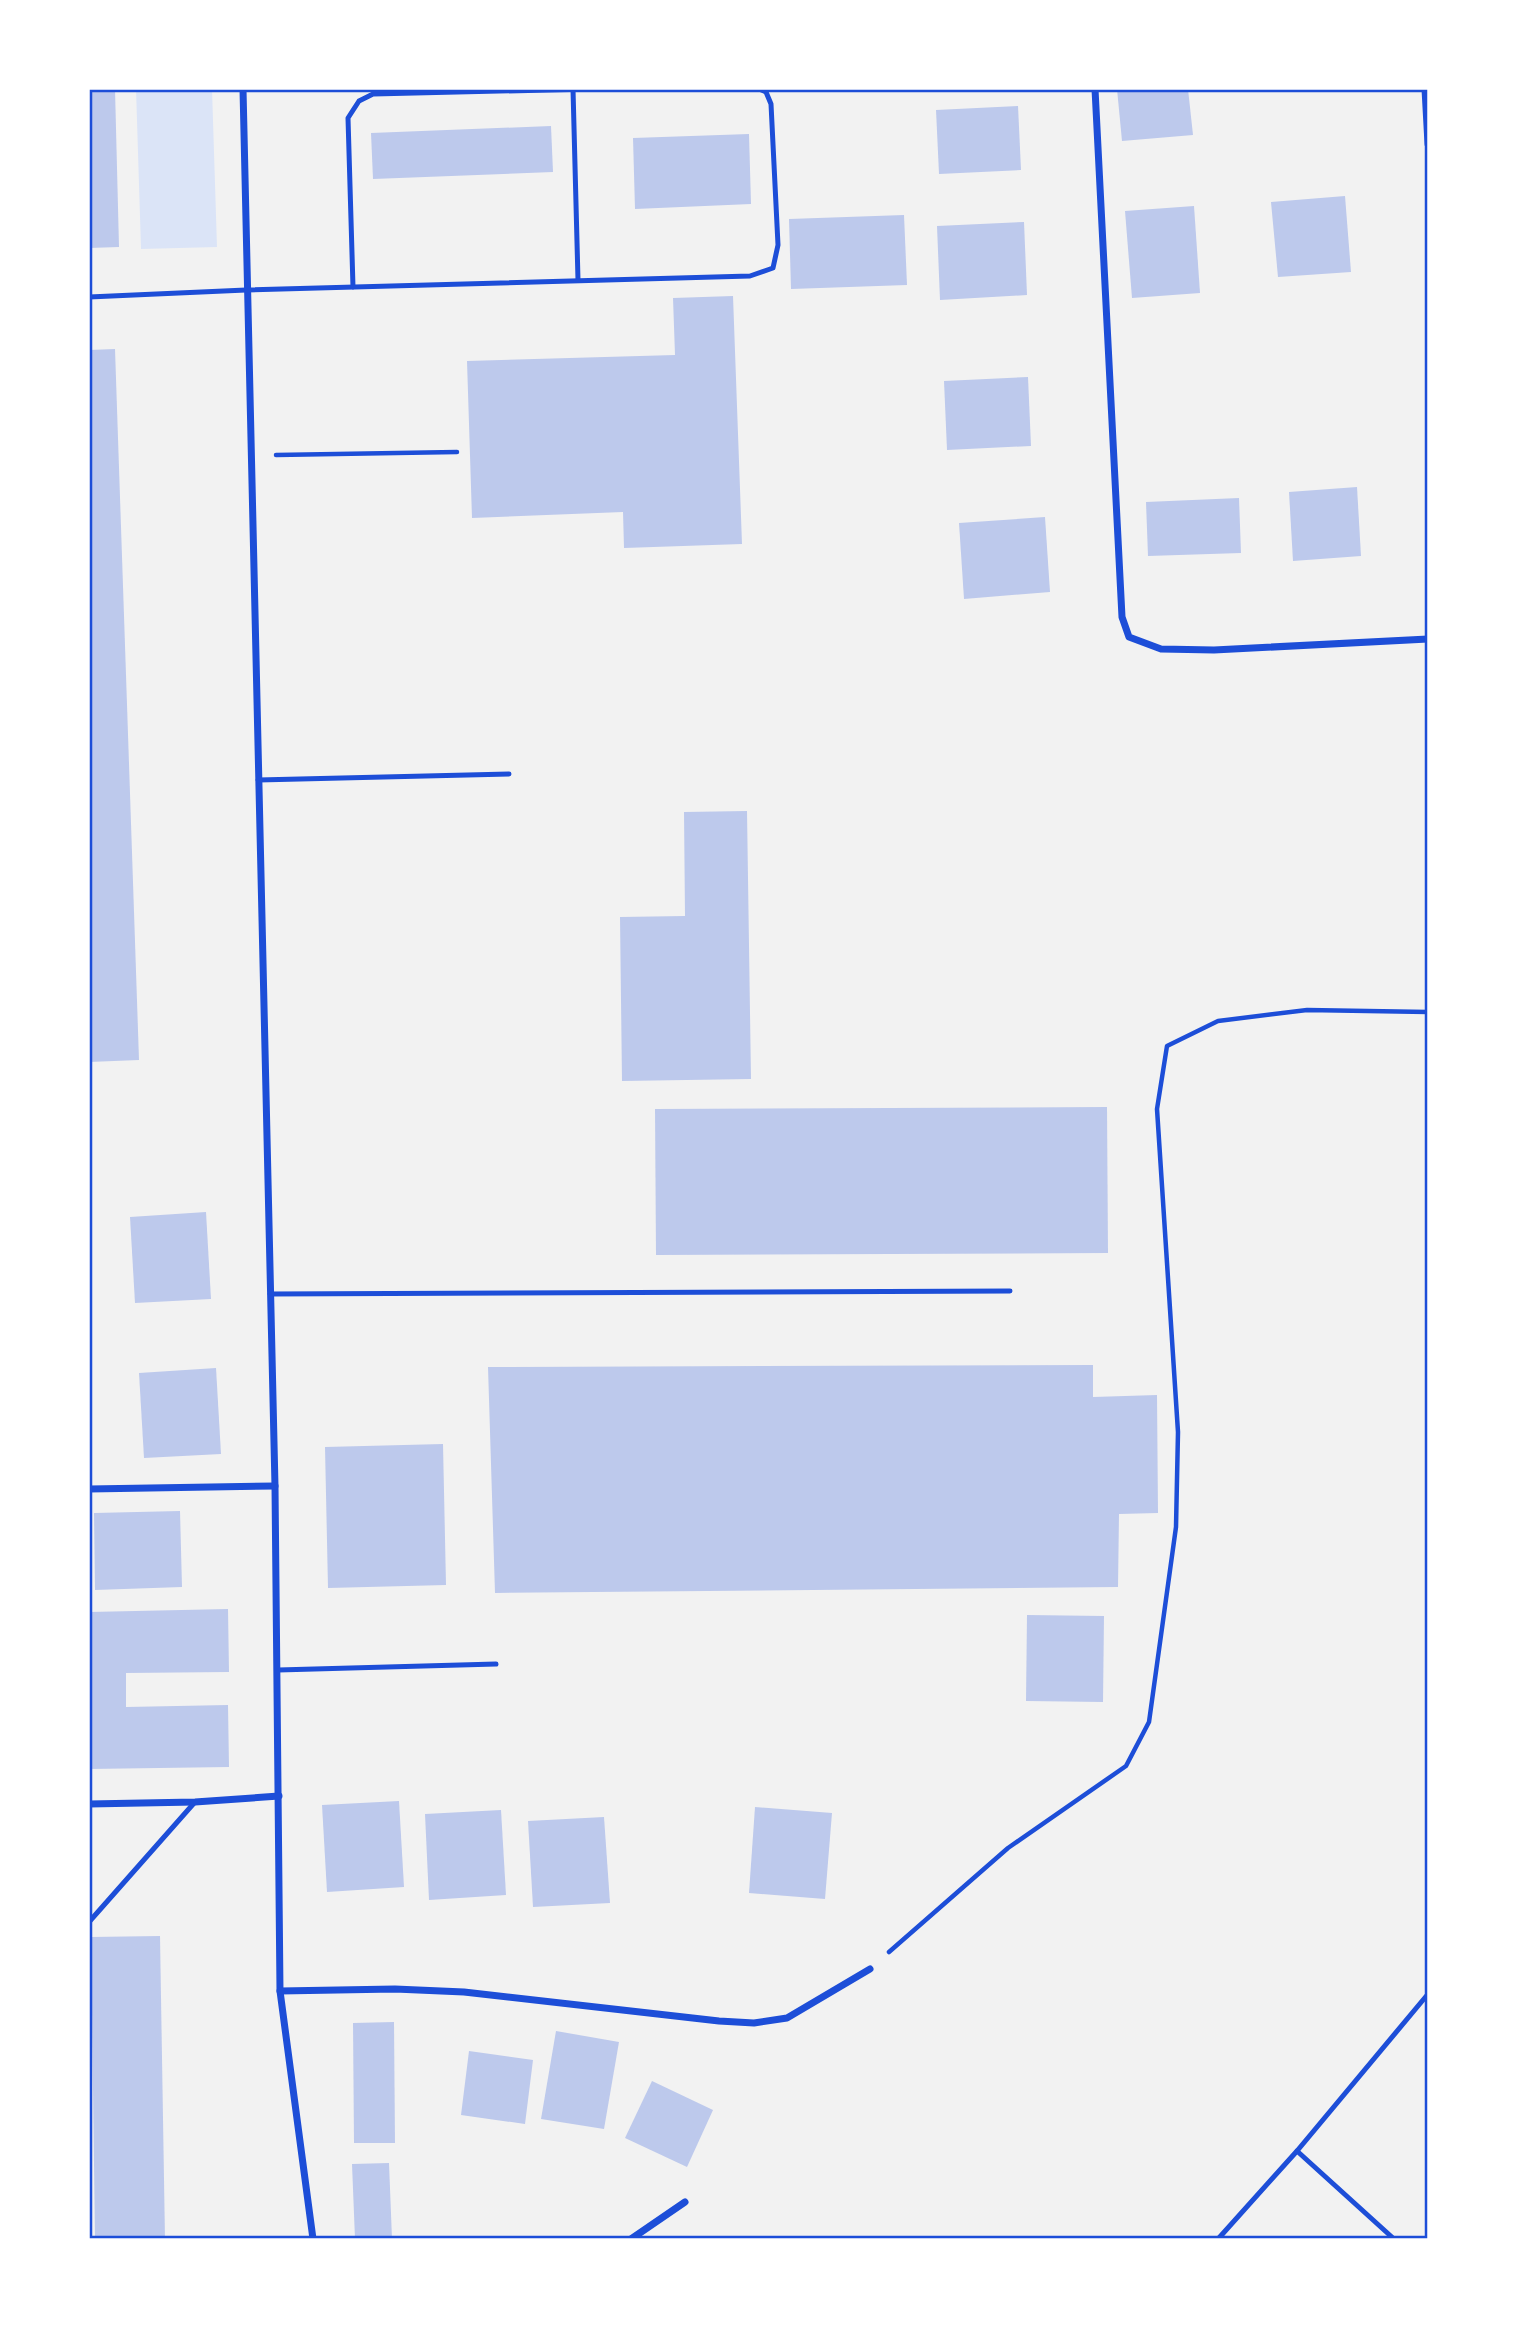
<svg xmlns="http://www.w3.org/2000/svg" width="1517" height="2328" font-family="Mulish,sans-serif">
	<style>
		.green { fill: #dbe4f7 }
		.building { fill: #bdc9ec }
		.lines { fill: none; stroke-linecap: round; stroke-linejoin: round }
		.path { stroke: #1d4ed8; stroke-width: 4.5 }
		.service { stroke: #1d4ed8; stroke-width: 5 }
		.minor { stroke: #1d4ed8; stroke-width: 7 }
		.neatline { fill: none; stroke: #1d4ed8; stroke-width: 2.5 }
	</style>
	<rect width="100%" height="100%" fill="#f2f2f2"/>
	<polygon class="green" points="136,89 212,89 217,247 141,249"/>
	<g class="building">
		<polygon points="89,89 115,89 119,247 89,248"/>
		<polygon points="1117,89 1188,89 1193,135 1122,141"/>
		<polygon points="1018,106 1021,170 939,174 936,110"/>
		<polygon points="551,126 553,172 373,179 371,133"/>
		<polygon points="749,134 751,204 635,209 633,138"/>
		<polygon points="1345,196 1351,272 1278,277 1271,202"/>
		<polygon points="1194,206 1200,293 1132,298 1125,211"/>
		<polygon points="904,215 907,285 791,289 789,219"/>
		<polygon points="1024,222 1027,295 940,300 937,226"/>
		<polygon points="733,296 742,544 624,548 623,512 472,518 467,361 675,355 673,298"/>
		<polygon points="115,349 139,1060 89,1062 89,350"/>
		<polygon points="1028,377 1031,446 947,450 944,381"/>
		<polygon points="1357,487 1361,556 1293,561 1289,492"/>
		<polygon points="1239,498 1241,553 1148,556 1146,502"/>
		<polygon points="1045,517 1050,592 964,599 959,523"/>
		<polygon points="747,811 751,1079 622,1081 620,917 685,916 684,812"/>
		<polygon points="1107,1107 1108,1253 656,1255 655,1109"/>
		<polygon points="206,1212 211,1299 135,1303 130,1217"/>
		<polygon points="1093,1365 1093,1397 1157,1395 1158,1513 1119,1514 1118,1587 495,1593 488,1367"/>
		<polygon points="216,1368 221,1454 144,1458 139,1373"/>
		<polygon points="443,1444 446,1585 328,1588 325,1447"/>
		<polygon points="180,1511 182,1587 95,1590 94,1513"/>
		<polygon points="228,1609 229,1672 126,1673 126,1707 228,1705 229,1767 89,1769 89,1612"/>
		<polygon points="1027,1615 1104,1616 1103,1702 1026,1701"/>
		<polygon points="399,1801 404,1887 327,1892 322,1805"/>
		<polygon points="755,1807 832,1813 825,1899 749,1893"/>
		<polygon points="501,1810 506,1895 429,1900 425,1814"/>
		<polygon points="604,1817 610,1903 533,1907 528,1821"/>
		<polygon points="160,1936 165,2239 95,2239 91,1937"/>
		<polygon points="394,2022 395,2143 354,2143 353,2023"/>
		<polygon points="556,2031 619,2042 604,2129 541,2119"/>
		<polygon points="469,2051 533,2060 525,2124 461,2115"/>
		<polygon points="652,2081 713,2110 687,2167 625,2138"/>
		<polygon points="389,2163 392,2239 355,2239 352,2164"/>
	</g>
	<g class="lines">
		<g class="path">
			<polyline points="276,455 457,452"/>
			<polyline points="889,1952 1008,1848 1126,1766 1149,1722 1176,1527 1178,1432 1157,1109 1167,1046 1218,1021 1307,1010 1428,1012"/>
		</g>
		<g class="service">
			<polyline points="573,89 578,280"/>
			<polyline points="353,287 348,118 359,101 373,94 590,89"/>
			<polyline points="89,297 246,290 750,276 773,268 778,245 771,104 766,92 759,89"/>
			<polyline points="258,780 509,774"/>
			<polyline points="270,1294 1010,1291"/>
			<polyline points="278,1670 496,1664"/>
			<polyline points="89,1922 195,1802"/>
			<polyline points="1297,2151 1394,2239"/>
			<polyline points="1218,2239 1297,2151 1428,1994"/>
		</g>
		<g class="minor">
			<polyline points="243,89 275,1486 280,1991 313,2239"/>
			<polyline points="1095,89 1122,617 1129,637 1161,649 1214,650 1428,639"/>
			<polyline points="1425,89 1428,144"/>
			<polyline points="89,1489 275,1486"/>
			<polyline points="89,1804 195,1802 279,1796"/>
			<polyline points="280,1991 395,1989 464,1992 719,2021 754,2023 787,2018 870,1969"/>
			<polyline points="631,2239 685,2202"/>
		</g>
	</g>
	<rect width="1517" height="2328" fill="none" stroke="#ffffff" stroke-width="182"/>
	<rect x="91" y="91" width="1335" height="2146" class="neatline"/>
</svg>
